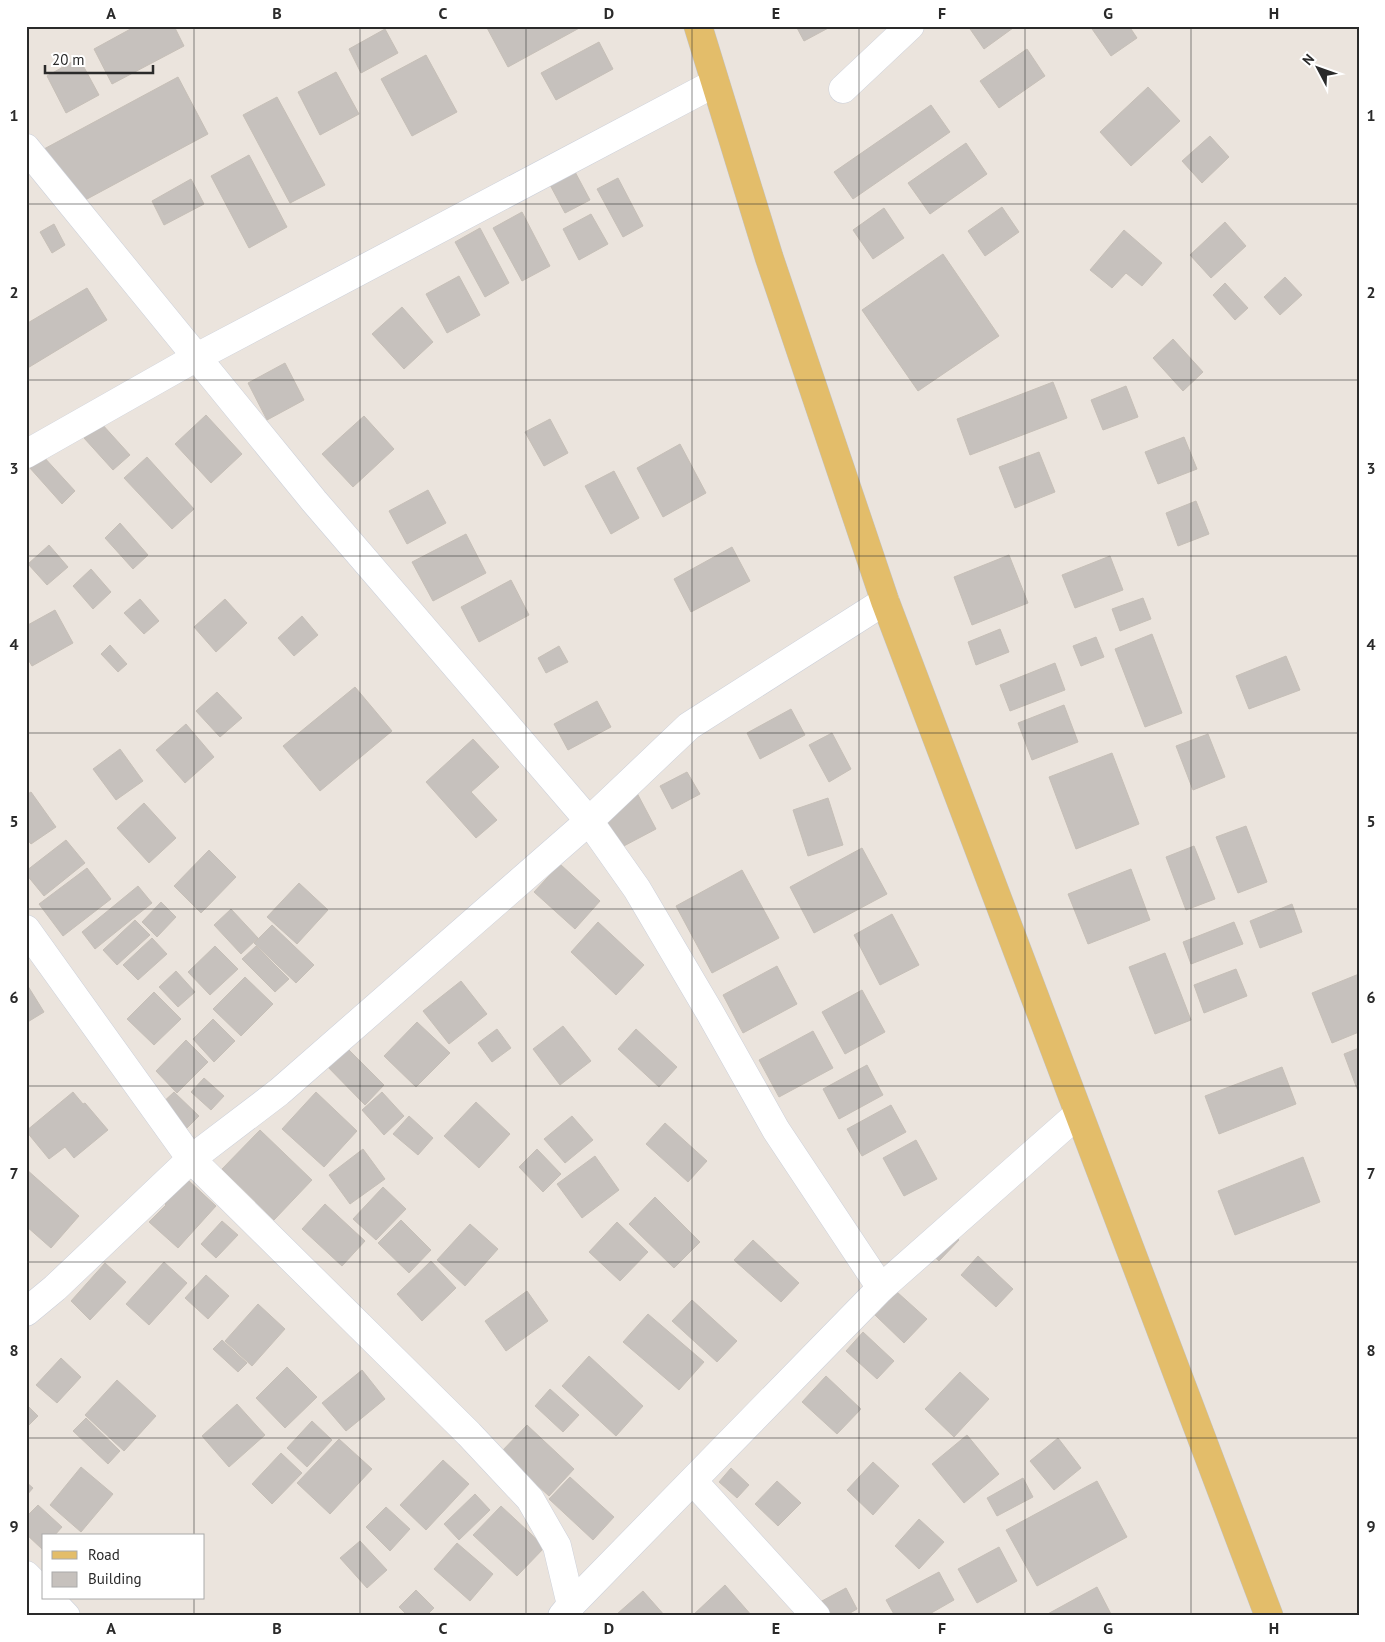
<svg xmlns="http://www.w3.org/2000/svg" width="1385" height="1642" font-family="'PT Sans',sans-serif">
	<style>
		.building { fill: #c6c1bd; stroke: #c6bfb7 }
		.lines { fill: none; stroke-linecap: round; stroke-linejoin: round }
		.minor-casing { stroke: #ccd0da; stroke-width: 29 }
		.primary-casing { stroke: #c3c3c3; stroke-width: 29 }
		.minor { stroke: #fff; stroke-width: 28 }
		.primary { stroke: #e3bd6a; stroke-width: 28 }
		.grid { fill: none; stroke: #2a2a2a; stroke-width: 1; stroke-opacity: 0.55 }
		.neatline { fill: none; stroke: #2a2a2a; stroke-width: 2 }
		.grid-label { font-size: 16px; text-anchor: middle; font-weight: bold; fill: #2a2a2a }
	</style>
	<rect width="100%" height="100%" fill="#ebe4dd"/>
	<g class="building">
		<polygon points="136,26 174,26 184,46 112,84 94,49"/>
		<polygon points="486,26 583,26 508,67"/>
		<polygon points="796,26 832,26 804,41"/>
		<polygon points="968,26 1012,26 1013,28 984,49"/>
		<polygon points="1090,26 1129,26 1137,38 1111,56"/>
		<polygon points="385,29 398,53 361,73 349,49"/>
		<polygon points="599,42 613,69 556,100 541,73"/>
		<polygon points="1027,49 1045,76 999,108 980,81"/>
		<polygon points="426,55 457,112 412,136 381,79"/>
		<polygon points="79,58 99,95 66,113 47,76"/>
		<polygon points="336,72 359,114 320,135 298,92"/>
		<polygon points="178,77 208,134 74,206 44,149"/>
		<polygon points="1148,87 1180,121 1131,166 1100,132"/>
		<polygon points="277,97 325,185 290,203 243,115"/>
		<polygon points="931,105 950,132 853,199 834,172"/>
		<polygon points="1210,136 1229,157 1202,183 1182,161"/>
		<polygon points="966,143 987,174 930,214 908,183"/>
		<polygon points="249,155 287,227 249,248 211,176"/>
		<polygon points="574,170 590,200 565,213 549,183"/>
		<polygon points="618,178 643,226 623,237 597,189"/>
		<polygon points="191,179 204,204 164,225 152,201"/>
		<polygon points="1002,207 1019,232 985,256 968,231"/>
		<polygon points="884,208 904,238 873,259 853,230"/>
		<polygon points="522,212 550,266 522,281 493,228"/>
		<polygon points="591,214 608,244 579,260 563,229"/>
		<polygon points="1225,222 1246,246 1211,278 1190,255"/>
		<polygon points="54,224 65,245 52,253 40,232"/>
		<polygon points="480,228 509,283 485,297 455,242"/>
		<polygon points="1124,230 1162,263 1142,286 1126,273 1112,288 1090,270"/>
		<polygon points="943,254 999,336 918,391 862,310"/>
		<polygon points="459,276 480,315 447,333 426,294"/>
		<polygon points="1285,277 1302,295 1280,315 1264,297"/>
		<polygon points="1225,283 1248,308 1235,320 1213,295"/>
		<polygon points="87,288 107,320 26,369 26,324"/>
		<polygon points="402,307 433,342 404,369 372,334"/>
		<polygon points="1173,339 1203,372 1183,391 1153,358"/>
		<polygon points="285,363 304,400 267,420 248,383"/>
		<polygon points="1053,382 1067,418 970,455 957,419"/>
		<polygon points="1126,386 1138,417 1103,430 1091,400"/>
		<polygon points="206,415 242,454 211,483 175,444"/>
		<polygon points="364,416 394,449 353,487 322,454"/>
		<polygon points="550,419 568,453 544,466 525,432"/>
		<polygon points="101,423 130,455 113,470 84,438"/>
		<polygon points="1184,437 1197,469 1158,484 1145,452"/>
		<polygon points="680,444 706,493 663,517 637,468"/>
		<polygon points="1039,452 1055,492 1015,508 999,467"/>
		<polygon points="42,455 75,491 62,504 29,467"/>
		<polygon points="147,457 194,509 172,529 124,478"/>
		<polygon points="614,471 639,518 611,534 585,486"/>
		<polygon points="428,490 446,523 407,544 389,511"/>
		<polygon points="1196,501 1209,534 1178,546 1166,513"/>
		<polygon points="120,523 148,555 133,569 105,538"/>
		<polygon points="466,534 486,573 433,601 412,562"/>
		<polygon points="49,545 68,567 47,585 28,564"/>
		<polygon points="732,547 750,581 691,612 674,579"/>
		<polygon points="1009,555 1028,603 972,625 954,577"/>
		<polygon points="1110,556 1123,590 1075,608 1062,575"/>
		<polygon points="91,569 111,592 93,609 73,586"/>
		<polygon points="511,580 529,615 479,642 461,607"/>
		<polygon points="1143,598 1151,619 1120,631 1112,609"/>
		<polygon points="140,599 159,621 144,634 124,613"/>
		<polygon points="225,599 247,623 216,652 194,627"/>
		<polygon points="55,610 73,643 32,666 26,656 26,626"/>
		<polygon points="302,616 318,635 294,656 278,638"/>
		<polygon points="1000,629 1009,652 976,665 968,642"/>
		<polygon points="1152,634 1182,713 1145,727 1115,649"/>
		<polygon points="1096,637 1104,657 1081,666 1073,646"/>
		<polygon points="110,645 127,664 118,672 101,654"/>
		<polygon points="559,646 568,662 546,673 538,658"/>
		<polygon points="1286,656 1300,690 1249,709 1236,676"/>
		<polygon points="1055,663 1065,690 1010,711 1000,685"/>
		<polygon points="355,687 392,731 320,791 283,746"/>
		<polygon points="217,692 242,718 220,737 196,711"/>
		<polygon points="597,701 611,727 568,750 554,724"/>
		<polygon points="1064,705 1078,742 1032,760 1018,723"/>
		<polygon points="791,709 805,735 760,759 747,733"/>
		<polygon points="186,724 214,757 185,783 156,750"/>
		<polygon points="832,733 851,769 829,782 809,745"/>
		<polygon points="1208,734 1225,777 1193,790 1176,746"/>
		<polygon points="473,739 499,767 471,792 497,820 476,838 426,782"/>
		<polygon points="120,749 143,781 116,800 93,769"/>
		<polygon points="1112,753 1139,824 1076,849 1049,777"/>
		<polygon points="687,772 700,794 672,809 660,786"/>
		<polygon points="31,792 56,827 31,844 26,838 26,795"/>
		<polygon points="637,793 656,829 620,848 601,812"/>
		<polygon points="828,798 843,845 808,856 793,810"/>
		<polygon points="144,803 176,838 149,863 117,828"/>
		<polygon points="1246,826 1267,882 1238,893 1216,837"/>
		<polygon points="66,840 85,863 44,896 26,874 26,871"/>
		<polygon points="1194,846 1215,899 1186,910 1166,857"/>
		<polygon points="862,848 887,894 814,933 790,887"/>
		<polygon points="209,850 236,877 201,913 174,886"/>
		<polygon points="560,864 600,901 575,929 534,892"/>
		<polygon points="87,868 111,899 63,936 39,904"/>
		<polygon points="1131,869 1150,920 1088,944 1068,894"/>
		<polygon points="742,870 779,938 712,973 676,906"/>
		<polygon points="299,883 328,910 297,944 267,917"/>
		<polygon points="138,886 152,903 95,949 82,932"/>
		<polygon points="161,902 176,917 157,937 142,922"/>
		<polygon points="1292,904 1302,932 1260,948 1250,921"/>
		<polygon points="231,909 258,938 241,954 214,925"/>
		<polygon points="892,914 919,965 880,985 854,935"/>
		<polygon points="135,920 150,935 117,965 103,950"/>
		<polygon points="598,922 644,965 616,995 571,952"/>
		<polygon points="1234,922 1243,944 1191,964 1183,942"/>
		<polygon points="272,925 314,965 296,983 254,943"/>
		<polygon points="152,938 167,954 138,980 123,965"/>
		<polygon points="215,946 238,969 210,995 188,972"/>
		<polygon points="256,946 289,979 275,992 242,959"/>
		<polygon points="1165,953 1191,1020 1155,1034 1129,967"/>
		<polygon points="777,966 797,1004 743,1033 723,995"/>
		<polygon points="1236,969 1247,996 1204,1013 1194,985"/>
		<polygon points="176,971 195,992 178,1007 159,987"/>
		<polygon points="1359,974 1359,1032 1332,1043 1312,993"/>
		<polygon points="245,977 273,1004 241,1036 213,1009"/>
		<polygon points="461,981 487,1014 449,1044 423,1011"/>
		<polygon points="26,983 44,1012 26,1023"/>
		<polygon points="862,990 885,1032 845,1054 822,1012"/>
		<polygon points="154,992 181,1019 154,1045 127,1019"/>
		<polygon points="213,1019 235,1041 214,1062 193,1039"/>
		<polygon points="417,1022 450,1053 416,1087 384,1056"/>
		<polygon points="563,1026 591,1061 560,1085 533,1049"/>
		<polygon points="497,1029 511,1048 492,1062 478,1043"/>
		<polygon points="636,1029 677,1067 659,1087 618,1049"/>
		<polygon points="813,1031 833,1068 779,1097 759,1060"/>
		<polygon points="186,1040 208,1062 177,1093 156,1071"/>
		<polygon points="341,1042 384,1085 365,1105 322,1061"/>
		<polygon points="1359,1048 1359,1094 1344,1054"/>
		<polygon points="867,1065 883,1095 839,1119 823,1089"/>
		<polygon points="1282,1067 1296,1104 1219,1134 1205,1096"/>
		<polygon points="204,1078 224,1096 211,1110 191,1092"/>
		<polygon points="73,1092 83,1104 85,1103 108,1130 74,1158 65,1147 49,1159 26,1131"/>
		<polygon points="174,1092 199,1116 184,1131 159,1106"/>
		<polygon points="316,1092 357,1131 324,1167 282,1129"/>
		<polygon points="382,1092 404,1116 384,1135 362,1110"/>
		<polygon points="476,1102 510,1134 479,1168 444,1136"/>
		<polygon points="891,1105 906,1132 862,1156 847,1129"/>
		<polygon points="409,1116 433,1138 418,1155 393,1134"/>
		<polygon points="572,1116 593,1140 565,1163 544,1139"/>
		<polygon points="665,1123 707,1161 688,1182 646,1144"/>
		<polygon points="260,1130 312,1180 274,1220 222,1169"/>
		<polygon points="916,1140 937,1179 904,1196 883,1158"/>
		<polygon points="363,1149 385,1179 350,1204 329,1175"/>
		<polygon points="537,1149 561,1174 543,1192 519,1167"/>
		<polygon points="595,1156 619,1190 582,1218 557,1184"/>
		<polygon points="1303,1157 1320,1202 1235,1235 1218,1191"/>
		<polygon points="26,1169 79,1216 51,1248 26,1226"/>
		<polygon points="188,1180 216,1206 178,1248 149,1222 166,1205 160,1198 175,1183 181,1188"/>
		<polygon points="383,1187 406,1209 376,1240 353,1219"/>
		<polygon points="655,1197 700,1242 674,1268 629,1224"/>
		<polygon points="325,1204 365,1241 342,1266 302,1229"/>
		<polygon points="401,1220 431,1250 409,1273 378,1243"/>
		<polygon points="222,1221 238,1235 216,1258 201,1244"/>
		<polygon points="617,1222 648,1252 620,1281 589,1252"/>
		<polygon points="470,1224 498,1249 465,1286 437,1260"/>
		<polygon points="946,1227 959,1240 939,1261 926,1249"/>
		<polygon points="753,1240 799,1283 781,1302 734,1260"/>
		<polygon points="978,1256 1013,1289 996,1307 961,1275"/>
		<polygon points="431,1261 456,1288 422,1321 397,1294"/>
		<polygon points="164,1262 187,1283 149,1325 126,1304"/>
		<polygon points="105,1263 126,1282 90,1320 71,1301"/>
		<polygon points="206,1275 229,1296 208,1319 185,1298"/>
		<polygon points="527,1291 548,1321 506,1351 485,1321"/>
		<polygon points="897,1292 927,1319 904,1343 875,1315"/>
		<polygon points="692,1300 737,1341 717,1362 672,1321"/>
		<polygon points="258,1304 285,1329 252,1366 225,1341"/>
		<polygon points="648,1314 704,1362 679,1390 623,1342"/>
		<polygon points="863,1332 894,1361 877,1379 846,1351"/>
		<polygon points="222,1340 247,1363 238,1372 213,1349"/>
		<polygon points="589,1356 643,1406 616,1436 562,1386"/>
		<polygon points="61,1358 81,1377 57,1403 36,1385"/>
		<polygon points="287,1367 317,1397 285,1428 256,1398"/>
		<polygon points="362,1370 385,1399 346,1431 322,1403"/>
		<polygon points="960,1372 989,1399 954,1437 925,1409"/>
		<polygon points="826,1376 861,1409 837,1434 802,1402"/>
		<polygon points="117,1380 156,1416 124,1451 85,1415"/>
		<polygon points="550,1389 579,1415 563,1432 535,1406"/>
		<polygon points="26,1404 38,1416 26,1428"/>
		<polygon points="237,1404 265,1435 229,1467 202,1436"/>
		<polygon points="86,1418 120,1451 108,1464 73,1431"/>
		<polygon points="312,1421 332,1440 307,1467 287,1448"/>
		<polygon points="527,1425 574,1469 549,1496 501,1452"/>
		<polygon points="967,1435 999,1474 964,1503 932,1464"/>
		<polygon points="1058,1438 1081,1468 1054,1490 1030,1461"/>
		<polygon points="339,1439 372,1469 330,1514 297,1483"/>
		<polygon points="281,1453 302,1473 272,1504 252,1484"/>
		<polygon points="443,1460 469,1484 426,1530 400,1505"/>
		<polygon points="873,1462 899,1486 873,1515 847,1490"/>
		<polygon points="81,1467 113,1494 81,1532 50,1505"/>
		<polygon points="731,1468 749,1485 737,1498 719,1482"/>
		<polygon points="570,1477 614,1517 593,1540 549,1499"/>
		<polygon points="1023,1478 1033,1497 997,1516 987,1498"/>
		<polygon points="777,1481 801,1503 778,1526 755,1504"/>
		<polygon points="1097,1481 1127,1537 1037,1586 1006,1530"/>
		<polygon points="26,1482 33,1488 26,1496"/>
		<polygon points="475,1494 490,1510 459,1540 444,1524"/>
		<polygon points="38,1505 62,1527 54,1536 44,1536 44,1547 42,1549 26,1534 26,1517"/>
		<polygon points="501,1506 545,1547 517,1576 473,1535"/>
		<polygon points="386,1507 410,1529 390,1551 366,1527"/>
		<polygon points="919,1519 944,1542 919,1569 895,1546"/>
		<polygon points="360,1541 387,1570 367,1588 340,1558"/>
		<polygon points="457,1543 493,1574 470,1601 434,1569"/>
		<polygon points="999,1547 1017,1581 977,1603 958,1569"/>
		<polygon points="939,1572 954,1600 926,1616 895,1616 886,1600"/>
		<polygon points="725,1585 752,1616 692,1616"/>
		<polygon points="1097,1587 1112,1616 1044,1616"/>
		<polygon points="846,1588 857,1609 845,1616 828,1616 820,1602"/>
		<polygon points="416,1590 434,1608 426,1616 408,1616 399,1607"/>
		<polygon points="643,1591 665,1616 619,1616 617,1614"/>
	</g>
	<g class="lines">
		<g class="minor-casing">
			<g id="minor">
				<polyline points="843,89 910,26"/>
				<polyline points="26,148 314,501 589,821 637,889 709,1011 776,1130 881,1288"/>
				<polyline points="26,454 197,357 715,83"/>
				<polyline points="26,929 191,1159 469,1434 530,1499 557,1546 571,1605"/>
				<polyline points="26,1312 55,1288 191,1159 279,1092 589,821 689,726 885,601"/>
				<polyline points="693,1481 816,1616"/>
				<polyline points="26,1575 44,1593"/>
				<polyline points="49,1598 66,1616"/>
				<polyline points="26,1614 44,1598"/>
				<polyline points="562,1616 571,1605 881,1288 1078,1114"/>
			</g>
		</g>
		<g class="primary-casing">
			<polyline id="primary" points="698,26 769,257 885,601 1269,1616"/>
		</g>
		<use href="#minor" class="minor"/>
		<use href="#primary" class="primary"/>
	</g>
	<path class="grid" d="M194,26V1536M360,26V1616M526,26V1616M692,26V1616M859,26V1616M1025,26V1616M1191,26V1616M26,204H1359M26,380H1359M26,556H1359M26,733H1359M26,909H1359M26,1086H1359M26,1262H1359M26,1438H1359M194,1598V1616"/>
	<rect width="1385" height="1642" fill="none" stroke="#ffffff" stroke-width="55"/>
	<rect x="42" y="1534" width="162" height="65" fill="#ffffff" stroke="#aaaaaa"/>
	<rect x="52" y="1551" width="25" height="8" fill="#e3bd6a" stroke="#aaaaaa"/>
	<text x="88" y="1560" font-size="15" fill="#2a2a2a">Road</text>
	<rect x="52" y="1572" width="25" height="15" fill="#c6c1bd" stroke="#aaaaaa"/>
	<text x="88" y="1584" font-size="15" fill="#2a2a2a">Building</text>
	<g transform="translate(1318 68) rotate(311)" stroke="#ffffff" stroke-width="4" paint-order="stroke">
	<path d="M0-4L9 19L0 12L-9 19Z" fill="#2a2a2a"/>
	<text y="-8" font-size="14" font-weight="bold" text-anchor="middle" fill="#2a2a2a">N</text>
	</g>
	<path d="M45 65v8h108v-8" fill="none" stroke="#2a2a2a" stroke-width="2.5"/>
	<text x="52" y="65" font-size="15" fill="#2a2a2a" stroke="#ffffff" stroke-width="4" paint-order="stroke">20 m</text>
	<rect x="28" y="28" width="1330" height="1586" class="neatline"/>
	<g class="grid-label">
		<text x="111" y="19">A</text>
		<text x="277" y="19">B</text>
		<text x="443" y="19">C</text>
		<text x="609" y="19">D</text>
		<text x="776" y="19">E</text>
		<text x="942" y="19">F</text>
		<text x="1108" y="19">G</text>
		<text x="1274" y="19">H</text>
		<text x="14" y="121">1</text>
		<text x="1371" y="121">1</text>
		<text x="14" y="298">2</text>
		<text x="1371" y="298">2</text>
		<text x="14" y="474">3</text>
		<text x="1371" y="474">3</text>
		<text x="14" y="650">4</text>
		<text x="1371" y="650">4</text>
		<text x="14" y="827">5</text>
		<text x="1371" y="827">5</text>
		<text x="14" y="1003">6</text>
		<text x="1371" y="1003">6</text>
		<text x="14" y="1179">7</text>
		<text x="1371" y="1179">7</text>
		<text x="14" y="1356">8</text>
		<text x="1371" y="1356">8</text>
		<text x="14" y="1532">9</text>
		<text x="1371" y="1532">9</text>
		<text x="111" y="1634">A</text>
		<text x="277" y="1634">B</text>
		<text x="443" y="1634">C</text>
		<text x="609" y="1634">D</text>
		<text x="776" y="1634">E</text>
		<text x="942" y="1634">F</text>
		<text x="1108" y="1634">G</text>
		<text x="1274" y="1634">H</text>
	</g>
</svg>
